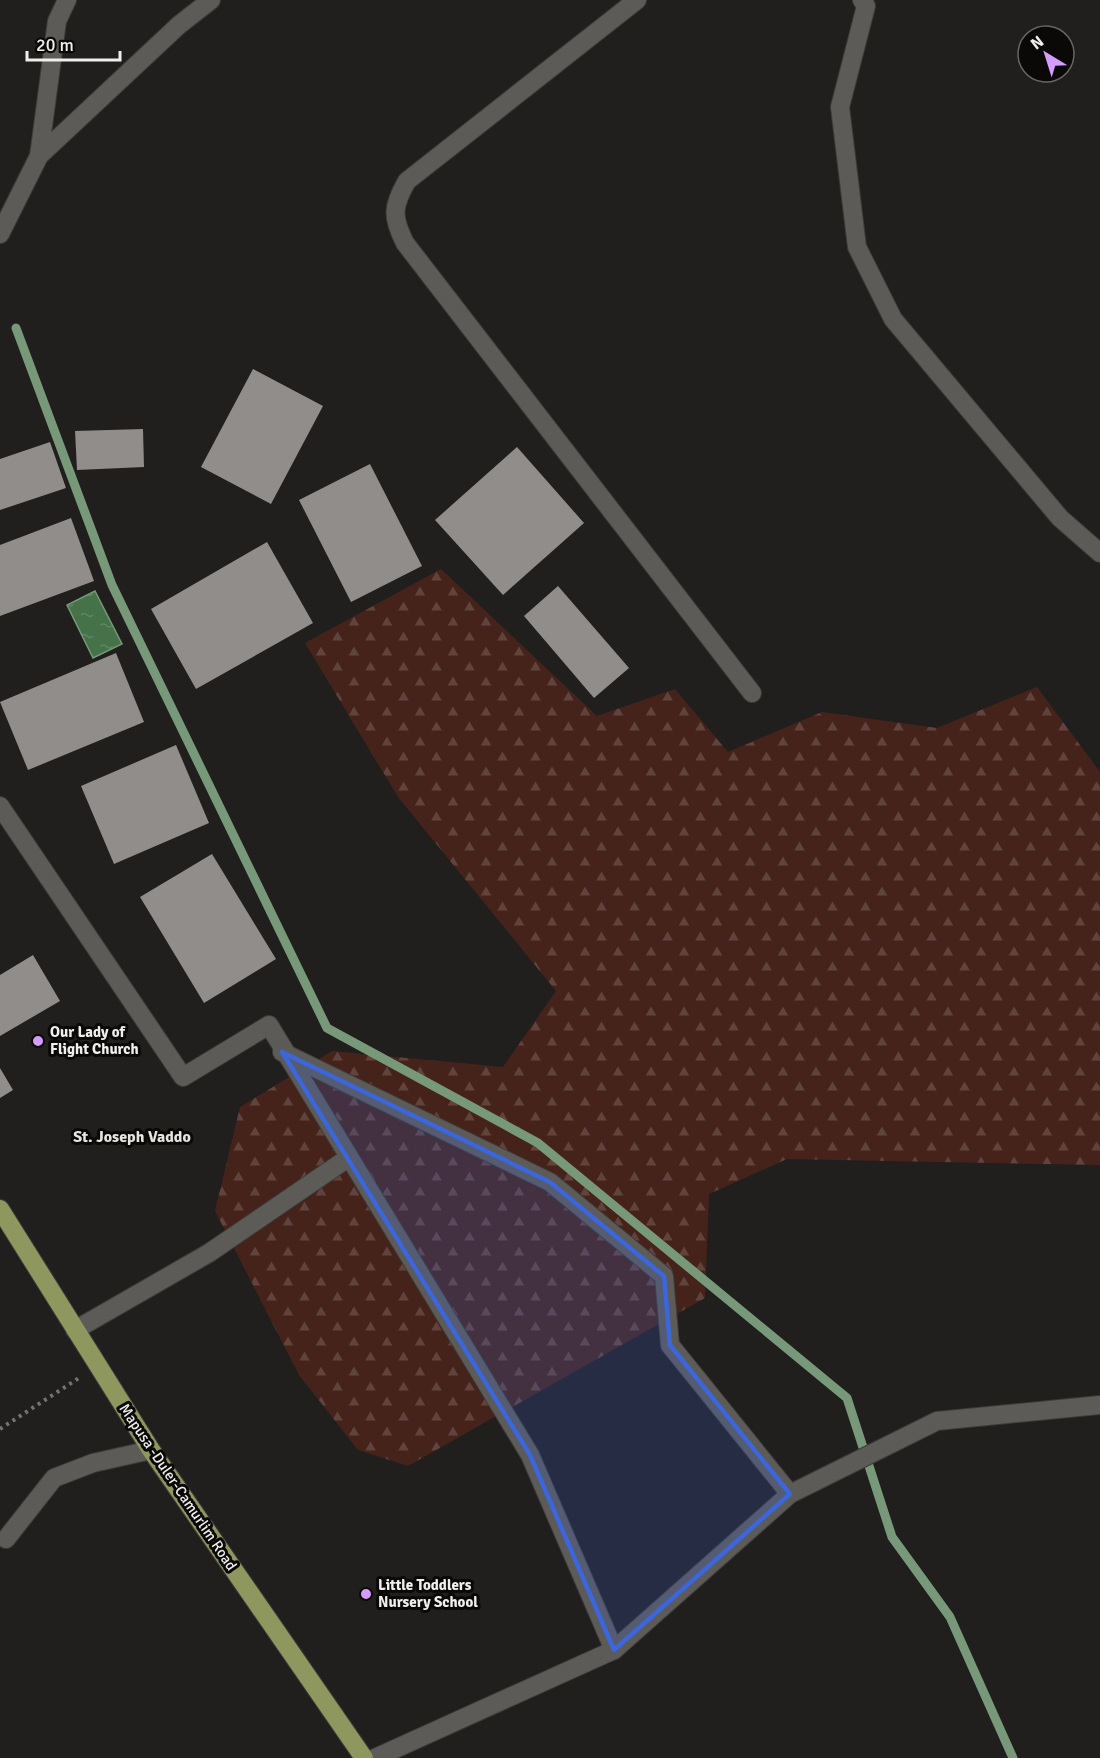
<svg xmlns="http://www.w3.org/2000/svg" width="1100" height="1758" font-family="Signika,sans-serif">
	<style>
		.forest { fill: url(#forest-firs) }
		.water { fill: url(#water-ripples); stroke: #78987a; stroke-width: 1.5 }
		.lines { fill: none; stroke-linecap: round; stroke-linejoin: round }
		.stream { stroke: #78987a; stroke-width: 9 }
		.building { fill: #908d8b }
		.minor-casing { stroke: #3c3c3a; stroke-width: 20 }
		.major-casing { stroke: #3c3c3a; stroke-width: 20 }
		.path { stroke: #747371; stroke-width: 4; stroke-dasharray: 3 4.5; stroke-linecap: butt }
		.minor { stroke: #5c5b57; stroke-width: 18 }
		.major { stroke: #8e985e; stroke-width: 18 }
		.marked { fill: #3c66db; fill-opacity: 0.2; stroke: #3c66db; stroke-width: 4.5; stroke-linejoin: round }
		.poi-dot { fill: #d49cfc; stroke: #0a0908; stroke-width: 2 }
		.labels { text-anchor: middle; stroke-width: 6; stroke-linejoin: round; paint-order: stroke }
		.poi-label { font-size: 15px; font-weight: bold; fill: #efefed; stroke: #0a0908; text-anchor: start }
		.street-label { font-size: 15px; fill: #efefed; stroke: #0a0908 }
		.neighbourhood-label { font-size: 16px; font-weight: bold; fill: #e5e4e0; stroke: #0a0908 }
	</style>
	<defs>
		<pattern id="forest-firs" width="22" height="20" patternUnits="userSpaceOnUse" patternTransform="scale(1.5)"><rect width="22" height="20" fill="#45231b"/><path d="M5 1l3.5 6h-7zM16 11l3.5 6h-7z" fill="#60433c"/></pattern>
		<pattern id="water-ripples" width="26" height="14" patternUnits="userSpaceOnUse" patternTransform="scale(1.5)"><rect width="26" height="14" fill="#457249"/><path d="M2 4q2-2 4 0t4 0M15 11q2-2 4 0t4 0" fill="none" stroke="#608664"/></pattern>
	</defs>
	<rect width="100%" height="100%" fill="#201f1d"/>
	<polygon class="forest" points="441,569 597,716 675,689 728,752 822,712 937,728 1037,687 1100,772 1100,1165 787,1159 709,1194 705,1298 408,1466 358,1450 299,1375 215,1211 240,1107 332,1051 503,1067 556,991 398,797 305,643"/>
	<polygon class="water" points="95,591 122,644 93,658 67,605"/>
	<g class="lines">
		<polyline class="stream" points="16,328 112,585 327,1028 538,1143 847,1398 892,1537 950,1617 1013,1758"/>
	</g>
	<g class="building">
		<polygon points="253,369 323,406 271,504 201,467"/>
		<polygon points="143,429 144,467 77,470 75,431"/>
		<polygon points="50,442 66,488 0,510 0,459"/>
		<polygon points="517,447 584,523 503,595 435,520"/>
		<polygon points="370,464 422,566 351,602 299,500"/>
		<polygon points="71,518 94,581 0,616 0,545"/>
		<polygon points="267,542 313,623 196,689 151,609"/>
		<polygon points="558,586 629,668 594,698 524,616"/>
		<polygon points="116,653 144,722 28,770 0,702"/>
		<polygon points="176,745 209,823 114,864 81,786"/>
		<polygon points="212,854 276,959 204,1003 140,897"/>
		<polygon points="33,955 60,1001 0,1036 0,975"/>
		<polygon points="0,1068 13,1090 0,1098"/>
	</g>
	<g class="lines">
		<g class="minor-casing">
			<g id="minor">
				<path d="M637,0L407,181C392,207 392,217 405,243L752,693"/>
				<polyline points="862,0 866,6 840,107 857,247 893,319 1060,518 1100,553"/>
				<polyline points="39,156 57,21 67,0"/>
				<polyline points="0,234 39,156 179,25 211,0"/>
				<polyline points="0,806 183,1077 269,1025 530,1455 614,1650"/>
				<polyline points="282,1052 550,1182 664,1276 670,1345 790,1494"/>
				<polyline points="75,1330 209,1253 348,1158"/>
				<polyline points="6,1539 54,1478 93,1463 151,1450"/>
				<polyline points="375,1758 614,1650 790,1494 937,1421 1100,1405"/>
			</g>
		</g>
		<g class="major-casing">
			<polyline id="major" points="0,1209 151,1450 364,1758"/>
		</g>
		<polyline class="path" points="0,1429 79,1378"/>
		<use href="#minor" class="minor"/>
		<use href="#major" class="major"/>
	</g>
	<path class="marked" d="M282,1052L550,1182L664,1276L670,1345L790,1494L614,1650L530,1455Z"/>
	<g class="poi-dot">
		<circle cx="38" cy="1041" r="6"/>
		<circle cx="366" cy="1594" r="6"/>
	</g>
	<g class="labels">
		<g class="poi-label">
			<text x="50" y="1037">Our Lady of<tspan x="50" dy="17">Flight Church</tspan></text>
			<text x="378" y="1590">Little Toddlers<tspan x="378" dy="17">Nursery School</tspan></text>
		</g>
		<g class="street-label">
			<text transform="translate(178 1487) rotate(56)" y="5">Mapusa -Duler-Camurlim Road</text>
		</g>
		<g class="neighbourhood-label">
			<text x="132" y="1142">St. Joseph Vaddo</text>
		</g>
	</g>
	<g transform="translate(1046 54) rotate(322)"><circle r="28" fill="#0a0908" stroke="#666564" stroke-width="1.5"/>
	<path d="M0-4.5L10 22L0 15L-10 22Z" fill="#d49cfc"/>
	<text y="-9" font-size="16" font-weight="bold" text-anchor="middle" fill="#efefed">N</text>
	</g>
	<path d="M27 51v9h93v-9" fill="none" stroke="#efefed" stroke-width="3"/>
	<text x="36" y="51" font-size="18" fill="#efefed" stroke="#0a0908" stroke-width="4.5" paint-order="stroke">20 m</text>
</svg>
